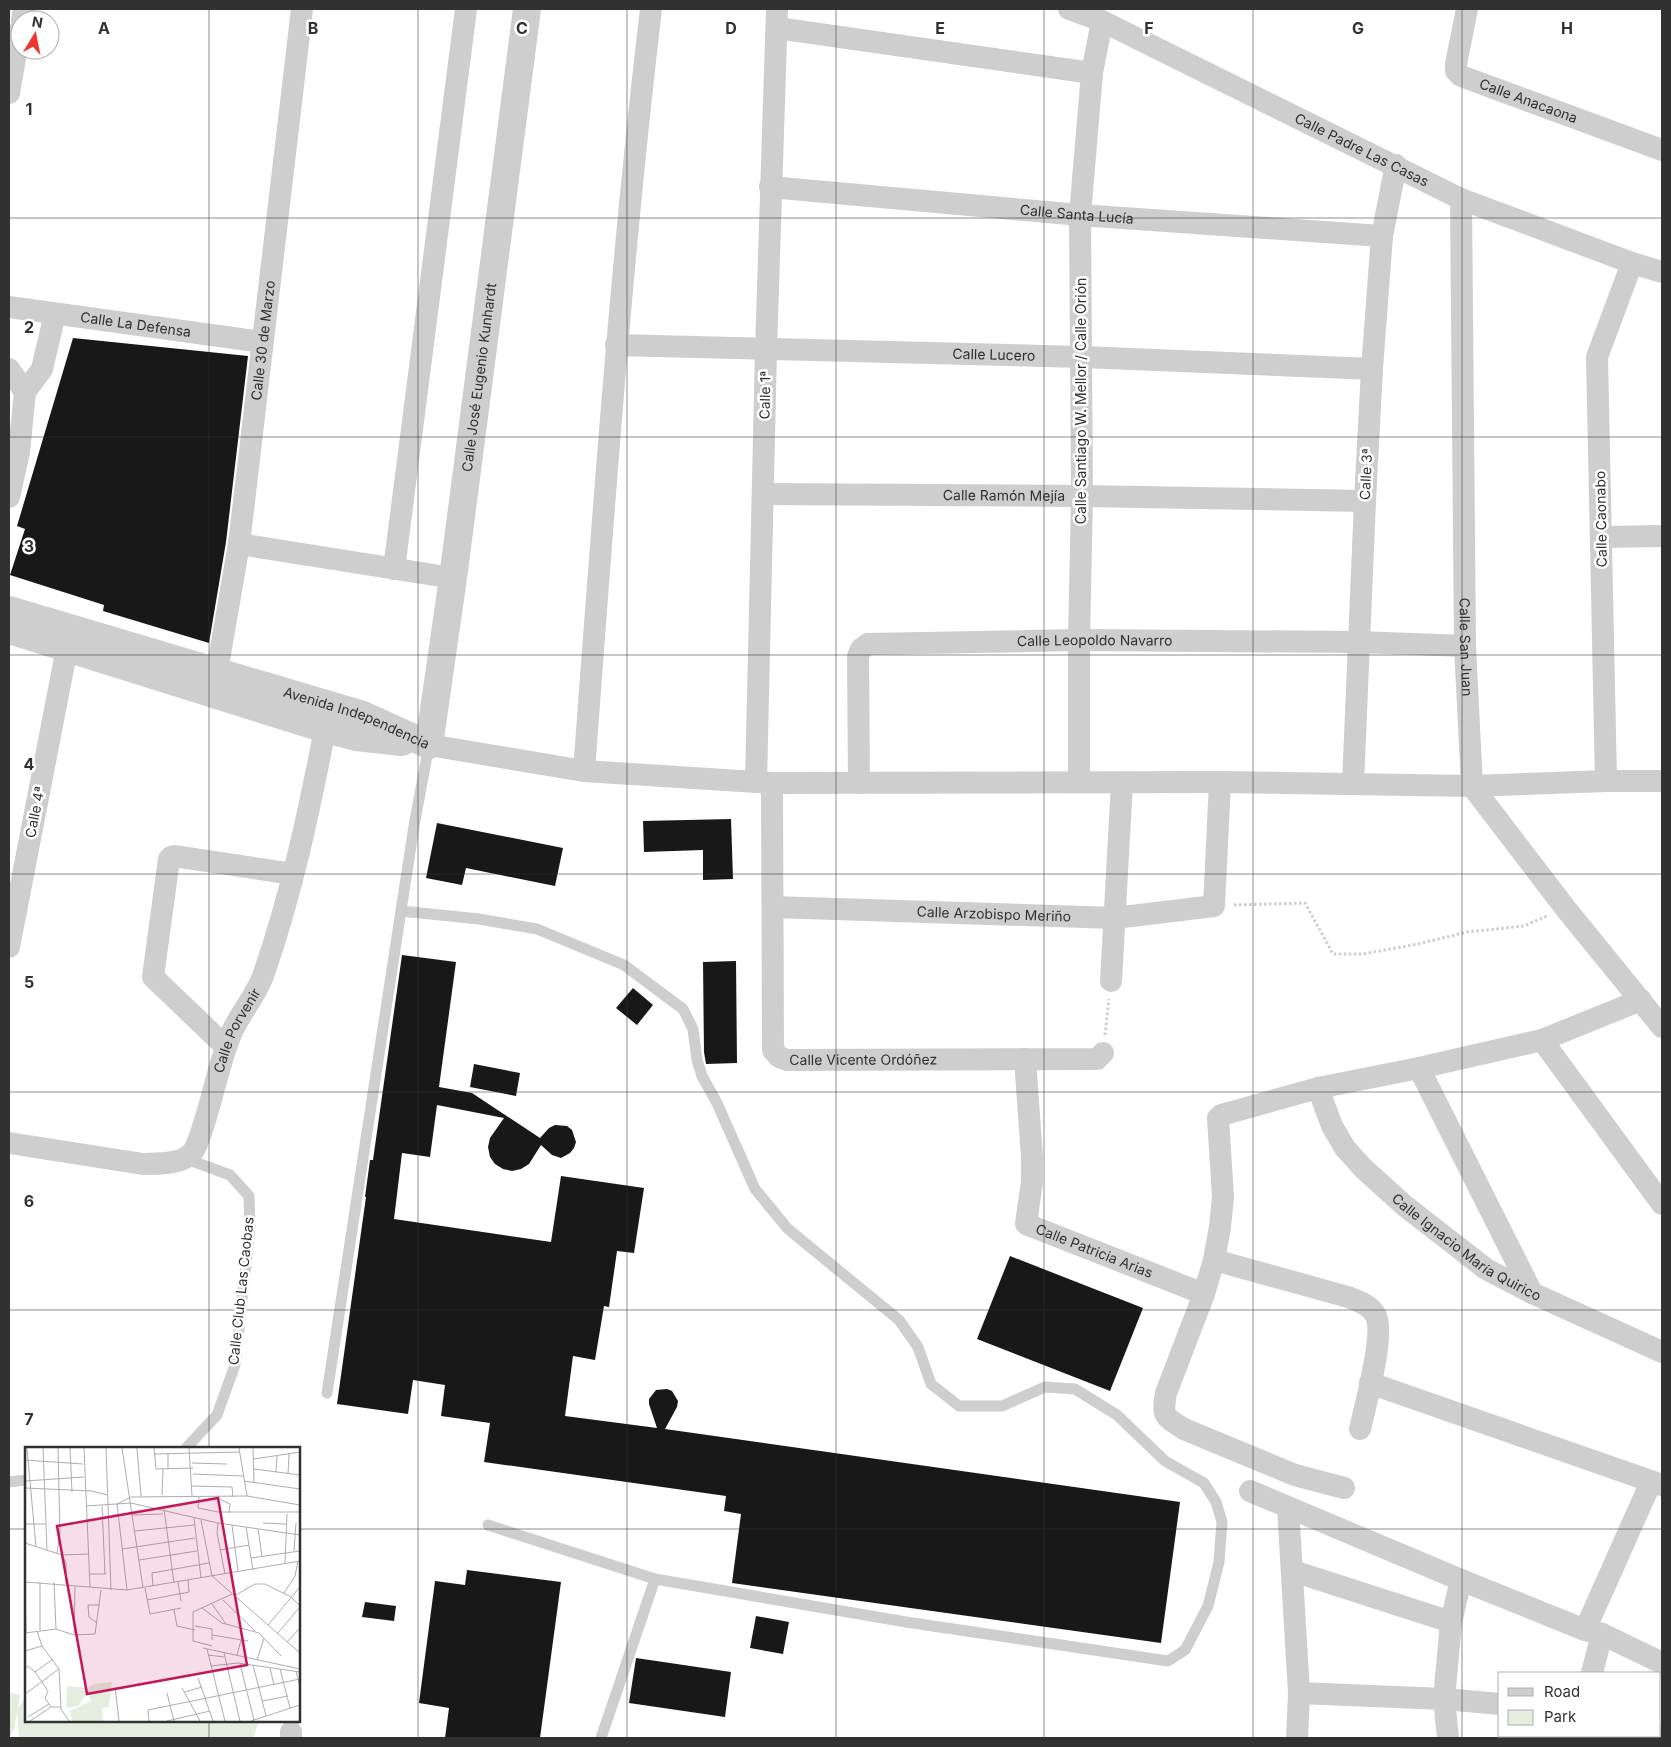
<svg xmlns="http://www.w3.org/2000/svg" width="1671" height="1747" font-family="Inter,sans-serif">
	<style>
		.green { fill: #e5eede }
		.building { fill: #181818 }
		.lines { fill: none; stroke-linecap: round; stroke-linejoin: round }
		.path { stroke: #cecece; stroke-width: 3; stroke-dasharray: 2.5 2.5; stroke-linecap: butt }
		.service { stroke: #cecece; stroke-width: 11 }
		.minor { stroke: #cecece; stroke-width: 22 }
		.tertiary { stroke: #cecece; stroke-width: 28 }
		.grid { fill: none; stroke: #313131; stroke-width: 1; stroke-opacity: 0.55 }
		.labels { text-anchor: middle; stroke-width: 5; stroke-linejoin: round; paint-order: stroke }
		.street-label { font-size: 14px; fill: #313131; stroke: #fff }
		.inset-road { fill: none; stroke: #adadad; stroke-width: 1 }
		.view { fill: #c2185b; fill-opacity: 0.15; stroke: #c2185b; stroke-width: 2.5 }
		.inset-edge { fill: none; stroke: #313131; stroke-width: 2.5 }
		.grid-label { font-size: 16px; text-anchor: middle; font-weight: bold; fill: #313131; stroke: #fff; stroke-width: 5; stroke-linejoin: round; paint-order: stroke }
	</style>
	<rect width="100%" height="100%" fill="#fff"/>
	<polygon class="green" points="9,1692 20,1695 18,1708 26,1697 26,1721 259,1721 253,1738 19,1738 17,1712 14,1730 9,1738"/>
	<g class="building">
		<polygon points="73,338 248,356 226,542 209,643 103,611 104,605 10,575 25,529 17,526"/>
		<polygon points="731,819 733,879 703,880 703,850 644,852 643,821"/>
		<polygon points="437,823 563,848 555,886 466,868 462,885 426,878"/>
		<polygon points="402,955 456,962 439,1087 472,1093 540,1138 549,1128 555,1125 567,1126 572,1130 576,1142 574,1148 570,1153 561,1158 552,1155 541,1145 529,1164 521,1169 512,1171 503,1169 495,1164 490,1157 488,1147 490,1138 504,1118 437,1105 430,1157 402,1153 394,1219 551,1242 561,1176 644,1188 634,1253 617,1251 609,1307 604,1306 595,1360 573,1356 565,1416 657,1428 649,1404 649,1399 656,1390 667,1389 672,1391 678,1401 677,1407 665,1429 1180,1502 1161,1643 732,1583 741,1514 724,1511 726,1496 484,1462 490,1423 441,1416 445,1385 413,1380 408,1414 337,1404 366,1197 365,1197 370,1160 373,1160"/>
		<polygon points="736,961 737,1063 706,1064 704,1052 703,962"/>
		<polygon points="633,988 653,1005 637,1025 616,1008"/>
		<polygon points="474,1064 520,1073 516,1096 470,1087"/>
		<polygon points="1010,1256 1143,1308 1110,1391 977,1339"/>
		<polygon points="467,1570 561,1582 540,1738 445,1738 449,1708 419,1703 435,1581 465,1585"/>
		<polygon points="365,1602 396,1606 394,1621 362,1617"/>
		<polygon points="756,1616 789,1622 783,1654 750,1648"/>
		<polygon points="636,1658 731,1672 725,1717 629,1703"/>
	</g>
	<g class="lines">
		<g class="path">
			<polyline points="1234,905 1305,903 1333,954 1363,954 1418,944 1467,932 1524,926 1547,916"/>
			<polyline points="1105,1035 1109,999"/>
		</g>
		<g class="service">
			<polyline points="401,911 479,919 537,929 624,965 683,1009 693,1029 697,1060 702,1076 717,1103 755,1189 788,1229 899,1320 918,1347 931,1384 959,1406 1002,1406 1045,1387 1075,1389 1117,1415 1165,1461 1204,1483 1216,1502 1222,1522 1219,1562 1208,1606 1185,1650 1168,1661 906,1622 655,1579 488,1525"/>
			<polyline points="184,1158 230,1175 249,1196 250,1226 235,1365 217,1415 186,1448"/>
			<polyline points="327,1393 414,826 429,745"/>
			<polyline points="9,1482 26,1480"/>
			<polyline points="601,1738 655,1579"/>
		</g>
		<g class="minor">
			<path id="s1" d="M1069,9L1102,21L1461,199L1632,263L1662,272"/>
			<path id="s2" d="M1467,9L1456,64V71L1461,76L1662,150"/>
			<polyline points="22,20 24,9"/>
			<polyline points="777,28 1092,73"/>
			<polyline points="9,93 20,30"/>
			<path id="s3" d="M770,187L1080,215L1382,236"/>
			<path id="s4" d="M1461,199L1465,646L1472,786L1566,909L1662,1027"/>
			<path id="s5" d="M9,307L262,342"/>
			<path id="s6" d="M616,345L1082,357L1372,369"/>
			<polyline points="9,369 25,392 19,452 9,497"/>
			<polyline points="25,392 42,369 55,314"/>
			<path id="s7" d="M763,494L1082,496L1365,501"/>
			<polyline points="1602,537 1662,536"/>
			<polyline points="239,544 453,578"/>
			<polyline points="394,569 466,9"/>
			<path id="s8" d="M217,671L239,544L302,9"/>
			<polyline points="429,745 584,771 772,783 1220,782 1472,786 1606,781 1662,781"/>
			<path d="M584,771C603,517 621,262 651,9"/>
			<polyline points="1606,781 1597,357 1632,263"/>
			<polyline points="756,782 766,350 777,9"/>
			<polyline points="1079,782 1079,640 1082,496 1080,215 1092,73 1102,21"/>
			<path id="s9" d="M772,783L773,1050L779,1057L787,1060L1097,1059L1103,1053"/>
			<path id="s10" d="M859,783L858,656L861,649L868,644L1079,640L1359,642L1465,646"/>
			<polyline points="1353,784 1365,501 1372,369 1382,236 1396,165"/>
			<path id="s11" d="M773,907L1115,918L1214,906L1220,782"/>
			<polyline points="9,947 67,648"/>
			<polyline points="1111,981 1122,783"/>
			<polyline points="1542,1040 1662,1204"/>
			<polyline points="226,1047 153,977 169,859 171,857 174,856 293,874"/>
			<path id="s12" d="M1025,1059L1032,1158V1181L1026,1224L1204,1294"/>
			<polyline points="1419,1068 1532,1293"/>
			<path id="s13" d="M1318,1088L1332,1126L1345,1148L1363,1168L1405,1206L1486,1269L1532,1293L1662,1352"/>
			<path id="s14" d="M9,1143L143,1164C158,1164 180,1164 191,1154C197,1148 199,1138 202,1130C212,1100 218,1068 229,1039C237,1016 255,998 263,976C291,896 309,812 325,729"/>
			<path d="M1214,1260L1348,1297C1358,1301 1371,1305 1376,1316C1385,1336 1365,1406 1360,1429"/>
			<polyline points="1370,1383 1662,1485"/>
			<path d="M1344,1488L1295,1475L1184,1429C1164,1416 1162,1417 1166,1393L1204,1294L1214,1260L1220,1227L1223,1197L1218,1118L1221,1115L1318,1088L1419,1068L1542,1040L1641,1000"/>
			<polyline points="1250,1491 1461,1580 1585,1630 1602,1634 1662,1663"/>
			<polyline points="1288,1507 1299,1693 1297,1738"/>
			<polyline points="1293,1571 1451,1622"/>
			<polyline points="1585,1630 1651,1482"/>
			<polyline points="1592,1673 1602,1634"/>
			<polyline points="1299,1693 1444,1699 1500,1704"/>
			<polyline points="1598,1736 1598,1738"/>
			<polyline points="1652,1736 1659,1738"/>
			<polyline points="291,1738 291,1732"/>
			<polyline points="1448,1738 1444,1699 1451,1622 1461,1580"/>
		</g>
		<g class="tertiary">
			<path id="s15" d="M9,610L363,715L429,745"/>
			<polyline points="9,630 325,729 356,737 402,742"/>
			<path id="s16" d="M429,745L453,578L527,9"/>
		</g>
	</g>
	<path class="grid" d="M209,9V1448M418,9V1738M627,9V1738M836,9V1738M1044,9V1738M1253,9V1738M1462,9V1738M9,218H1662M9,437H1662M9,655H1662M9,874H1662M9,1092H1662M9,1310H1662M9,1529H26M299,1529H1662M209,1721V1738"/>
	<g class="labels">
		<g class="street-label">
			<text dy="5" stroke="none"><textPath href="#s2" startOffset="142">Calle Anacaona</textPath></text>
			<text dy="5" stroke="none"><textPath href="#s1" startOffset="325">Calle Padre Las Casas</textPath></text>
			<text dy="5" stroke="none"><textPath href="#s3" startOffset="308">Calle Santa Lucía</textPath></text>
			<text dy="5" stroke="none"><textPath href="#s5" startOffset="128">Calle La Defensa</textPath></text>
			<text dy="5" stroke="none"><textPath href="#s8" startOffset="334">Calle 30 de Marzo</textPath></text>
			<text dy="5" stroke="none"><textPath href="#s6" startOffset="378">Calle Lucero</textPath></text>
			<text dy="5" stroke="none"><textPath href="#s16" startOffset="371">Calle José Eugenio Kunhardt</textPath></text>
			<text transform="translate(765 395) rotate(-89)" y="5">Calle 1ª</text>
			<text transform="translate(1081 401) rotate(-90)" y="5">Calle Santiago W. Mellor / Calle Orión</text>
			<text transform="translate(1366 474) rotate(-87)" y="5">Calle 3ª</text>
			<text dy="5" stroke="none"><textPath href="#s7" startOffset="241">Calle Ramón Mejía</textPath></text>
			<text transform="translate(1601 519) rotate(-91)" y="5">Calle Caonabo</text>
			<text dy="5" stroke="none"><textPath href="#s10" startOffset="370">Calle Leopoldo Navarro</textPath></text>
			<text dy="5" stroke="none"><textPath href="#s4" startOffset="448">Calle San Juan</textPath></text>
			<text dy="5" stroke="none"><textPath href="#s15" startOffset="364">Avenida Independencia</textPath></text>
			<text transform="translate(35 812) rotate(-79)" y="5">Calle 4ª</text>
			<text dy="5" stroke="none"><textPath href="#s11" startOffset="221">Calle Arzobispo Meriño</textPath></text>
			<text dy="5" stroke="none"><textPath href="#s14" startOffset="318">Calle Porvenir</textPath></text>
			<text dy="5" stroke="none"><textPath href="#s9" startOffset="361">Calle Vicente Ordóñez</textPath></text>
			<text dy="5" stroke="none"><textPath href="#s13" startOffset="224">Calle Ignacio María Quirico</textPath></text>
			<text dy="5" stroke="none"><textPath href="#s12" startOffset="239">Calle Patricia Arias</textPath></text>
			<text transform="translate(241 1291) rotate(-84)" y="5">Calle Club Las Caobas</text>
		</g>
	</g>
	<g transform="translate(25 1447)">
		<rect width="275" height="275" fill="#fff"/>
		<path d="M87,235L84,260L77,261L78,274H47L45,264L66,254L63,245L53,259L41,261L42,239L63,241L69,237Z" fill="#e5eede"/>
		<path class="inset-road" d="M2,1L11,100M18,1L22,103M45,1L47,45M59,1L65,140M81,1L86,143M97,1L118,141M112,1L116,49M129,1L131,22L168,21M164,1L167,49M214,1L222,49M228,1L229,35M129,7L215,5M229,12L275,5M0,13L58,17M167,16L202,17M143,22V6M229,22L275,28M251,25L252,9M168,27L218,29M263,27L264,7M0,34L59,30M219,34L275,42M167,39L207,40L208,50M0,41L67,44L82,48M137,48L138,22M174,50L173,61L193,65H275M192,51L205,57L204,66M61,59L106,56L193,76L275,88M77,59L80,127M139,62L149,136M107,68L138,67M169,71L176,131M176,73L187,129L275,206M193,76L192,86L200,127M238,76L261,77M0,77H21M207,78L213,124M221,80L228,123M233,82L237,109M110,84L169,78M0,96L37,108L41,116V137M97,102L170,91M195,103L224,98M269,104L271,76M32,106L35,86L33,1M37,108L63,107M226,111L275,104M114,113L172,104M260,116L262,67M65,127H81M15,135V183M29,135L31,182M153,135L156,154M128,139L127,126L184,116M120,141L125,167L156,161M102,143L92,57L106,50L222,49L275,58M259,146L270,129L273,114M209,149L230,137H240L266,150L275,159M122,153L164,145L163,133M198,153L230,184M187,157L201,177M177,161L197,176L234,186L256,209M149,163L152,179L170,183M72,176L64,170L63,158H75M243,178L275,140M170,179L187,182V193M12,184L17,199L34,222L36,262L44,274M0,186L31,182L49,188L70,187L76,143M1,186L0,135L102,143L275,114M252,187L275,160M49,188L50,140M187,188L223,194M262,195L275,181M187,199L168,194V165L207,147M178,201L275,222M182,202L200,274M0,204L17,199M199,206L215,274M183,208L199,210M212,208L216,193M232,213L239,191M215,217L229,273M228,218L241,269M186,219L213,216L275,225M0,221L3,219L10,225L28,212M245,221L249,238M255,222L265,261M271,224L275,241M10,225L23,244L20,251L26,260M173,231L188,274M90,240L94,274M157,241L175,274M160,245L177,240M142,246L149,274M0,247L34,222M237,254L263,249M3,270L24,257M5,274L26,260H36M124,274L123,263L275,232M142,274L185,264M226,274L275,258"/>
		<path class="view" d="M193,51L222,218L62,247L32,79Z"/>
		<rect width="275" height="275" class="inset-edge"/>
	</g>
	<g class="grid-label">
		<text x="104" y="34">A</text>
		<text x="313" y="34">B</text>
		<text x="522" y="34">C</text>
		<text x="731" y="34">D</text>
		<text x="940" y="34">E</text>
		<text x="1149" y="34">F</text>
		<text x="1358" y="34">G</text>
		<text x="1567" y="34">H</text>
		<text x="29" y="115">1</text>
		<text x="29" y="333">2</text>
		<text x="29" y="552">3</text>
		<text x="29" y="770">4</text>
		<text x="29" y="988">5</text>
		<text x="29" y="1207">6</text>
		<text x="29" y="1425">7</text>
	</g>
	<rect width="1671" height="1747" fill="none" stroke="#313131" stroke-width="20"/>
	<rect x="1498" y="1672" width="162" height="65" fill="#ffffff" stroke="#adadad"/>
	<rect x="1508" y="1688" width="25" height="8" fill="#cecece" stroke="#adadad"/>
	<text x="1544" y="1697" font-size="15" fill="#313131">Road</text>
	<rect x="1508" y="1710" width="25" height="15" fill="#e5eede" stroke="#adadad"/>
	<text x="1544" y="1722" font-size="15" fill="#313131">Park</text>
	<g transform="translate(35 35) rotate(10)"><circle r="24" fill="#ffffff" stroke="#adadad"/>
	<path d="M0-4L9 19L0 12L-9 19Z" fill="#ed372d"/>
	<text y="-8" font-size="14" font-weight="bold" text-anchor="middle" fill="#313131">N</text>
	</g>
</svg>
